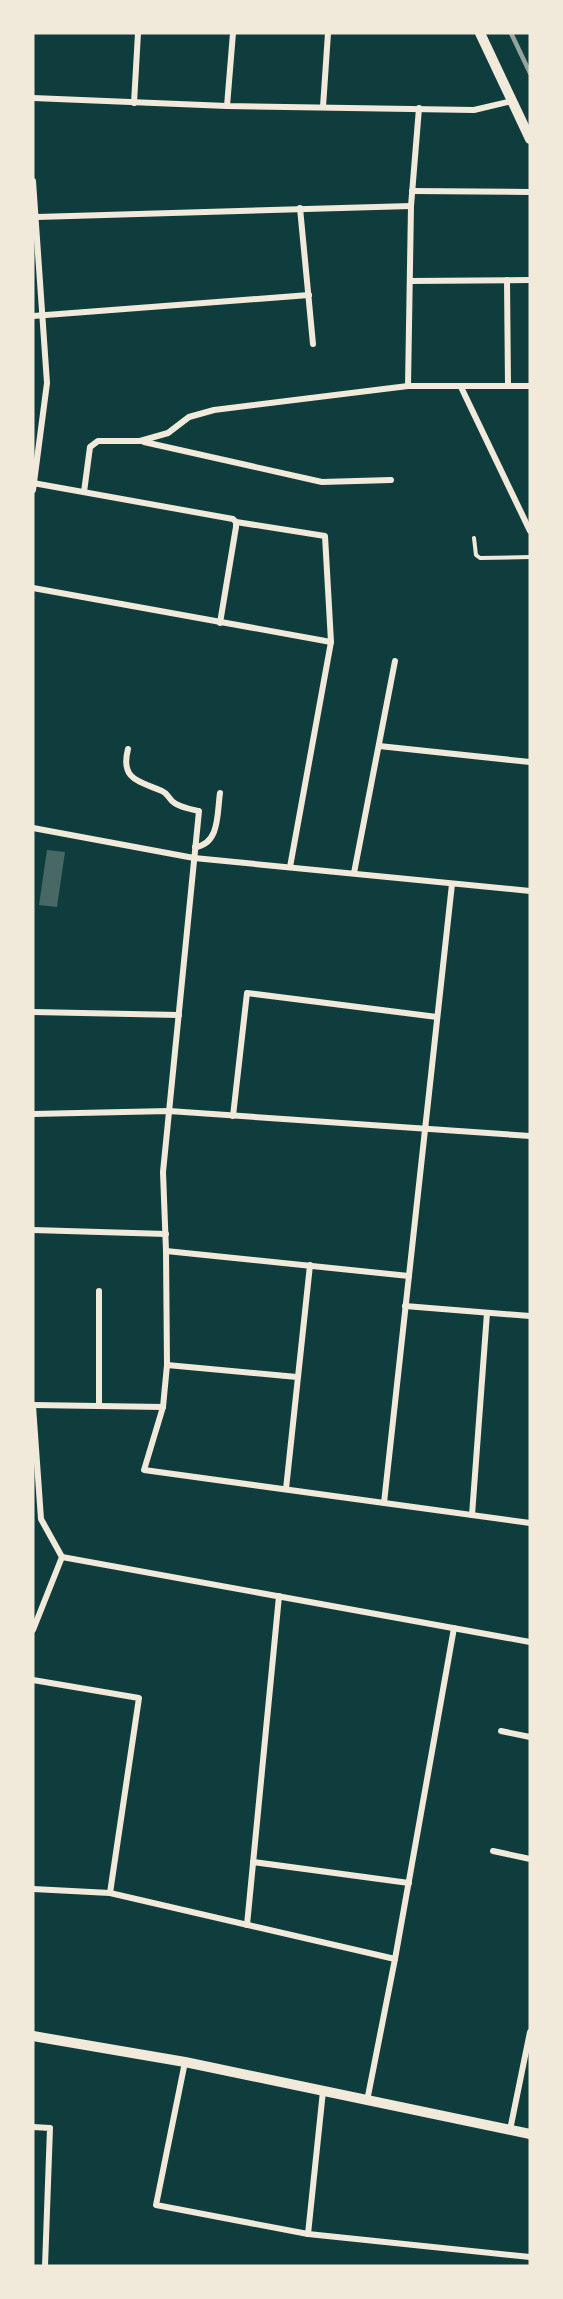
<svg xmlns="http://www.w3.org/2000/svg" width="563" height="2299" font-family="'Fira Sans',sans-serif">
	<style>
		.building { fill: #486865 }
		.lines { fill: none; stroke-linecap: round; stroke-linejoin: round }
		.service { stroke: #f1e9da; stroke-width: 4 }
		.minor { stroke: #f1e9da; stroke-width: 6 }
		.tertiary { stroke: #f1e9da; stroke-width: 10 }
		.rail { stroke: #97a49c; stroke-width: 4.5 }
	</style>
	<rect width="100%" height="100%" fill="#0f3d3e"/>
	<polygon class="building" points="47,850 65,852 57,907 39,905"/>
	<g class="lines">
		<polyline class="service" points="474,538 476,555 480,558 530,557"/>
		<g class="minor">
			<polyline points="33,98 227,106 474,110 512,101"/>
			<polyline points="134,103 138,33"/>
			<polyline points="227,106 233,33"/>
			<polyline points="323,107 328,33"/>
			<polyline points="33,181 47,383 33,490"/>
			<polyline points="412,191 530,192"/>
			<polyline points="300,208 313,344"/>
			<polyline points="37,217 411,206"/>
			<polyline points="507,280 508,386"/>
			<polyline points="410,281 530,280"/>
			<polyline points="33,316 309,295"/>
			<polyline points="408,386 411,206 419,108"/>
			<polyline points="461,387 530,531"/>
			<polyline points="144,442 322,482 391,480"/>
			<polyline points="33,483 233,519 236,522 236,527 220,623"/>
			<polyline points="84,492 90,447 98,441 140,441 168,433 189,417 214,410 408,386 530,386"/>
			<polyline points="236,522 325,536 331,642"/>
			<polyline points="33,588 331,642 290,867"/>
			<polyline points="379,746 530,762"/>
			<path d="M128,749C120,780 139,781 162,791C167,793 168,797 172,801C178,807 190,809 199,811L163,1172L166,1251L167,1365L163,1407L144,1470L530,1523"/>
			<polyline points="33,828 194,858 530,891"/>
			<path d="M195,847C220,844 217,813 220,793"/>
			<polyline points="354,873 395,661"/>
			<polyline points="33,1012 179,1015"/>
			<polyline points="33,1114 169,1111 530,1136"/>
			<polyline points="233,1116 247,993 437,1017"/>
			<polyline points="33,1230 166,1234"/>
			<polyline points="166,1251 409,1276"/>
			<polyline points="405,1306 530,1316"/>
			<polyline points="167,1365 297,1377"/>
			<polyline points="33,1405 163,1407"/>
			<polyline points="33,1406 41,1519 62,1557"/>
			<polyline points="99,1406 99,1291"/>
			<polyline points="286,1489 310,1265"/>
			<polyline points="384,1503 452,884"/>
			<polyline points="472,1515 487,1313"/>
			<polyline points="62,1557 530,1642"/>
			<polyline points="33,1630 62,1557"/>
			<polyline points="33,1680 139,1698 110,1893"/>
			<polyline points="501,1731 530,1737"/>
			<polyline points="493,1851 530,1859"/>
			<polyline points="253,1862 409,1883"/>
			<polyline points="33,1889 110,1893 395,1959"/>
			<polyline points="247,1925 279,1596"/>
			<polyline points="185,2062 156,2205 308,2234 530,2257"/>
			<polyline points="367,2101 395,1959 454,1628"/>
			<polyline points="33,2127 50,2128 45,2266"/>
			<polyline points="510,2130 530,2032"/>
			<polyline points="308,2234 323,2091"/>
		</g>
		<g class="tertiary">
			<polyline points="480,33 530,139"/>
			<polyline points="33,2036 185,2062 530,2134"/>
		</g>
		<polyline class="rail" points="511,33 530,73"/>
	</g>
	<rect width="563" height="2299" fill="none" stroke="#f1e9da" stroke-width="69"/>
</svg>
